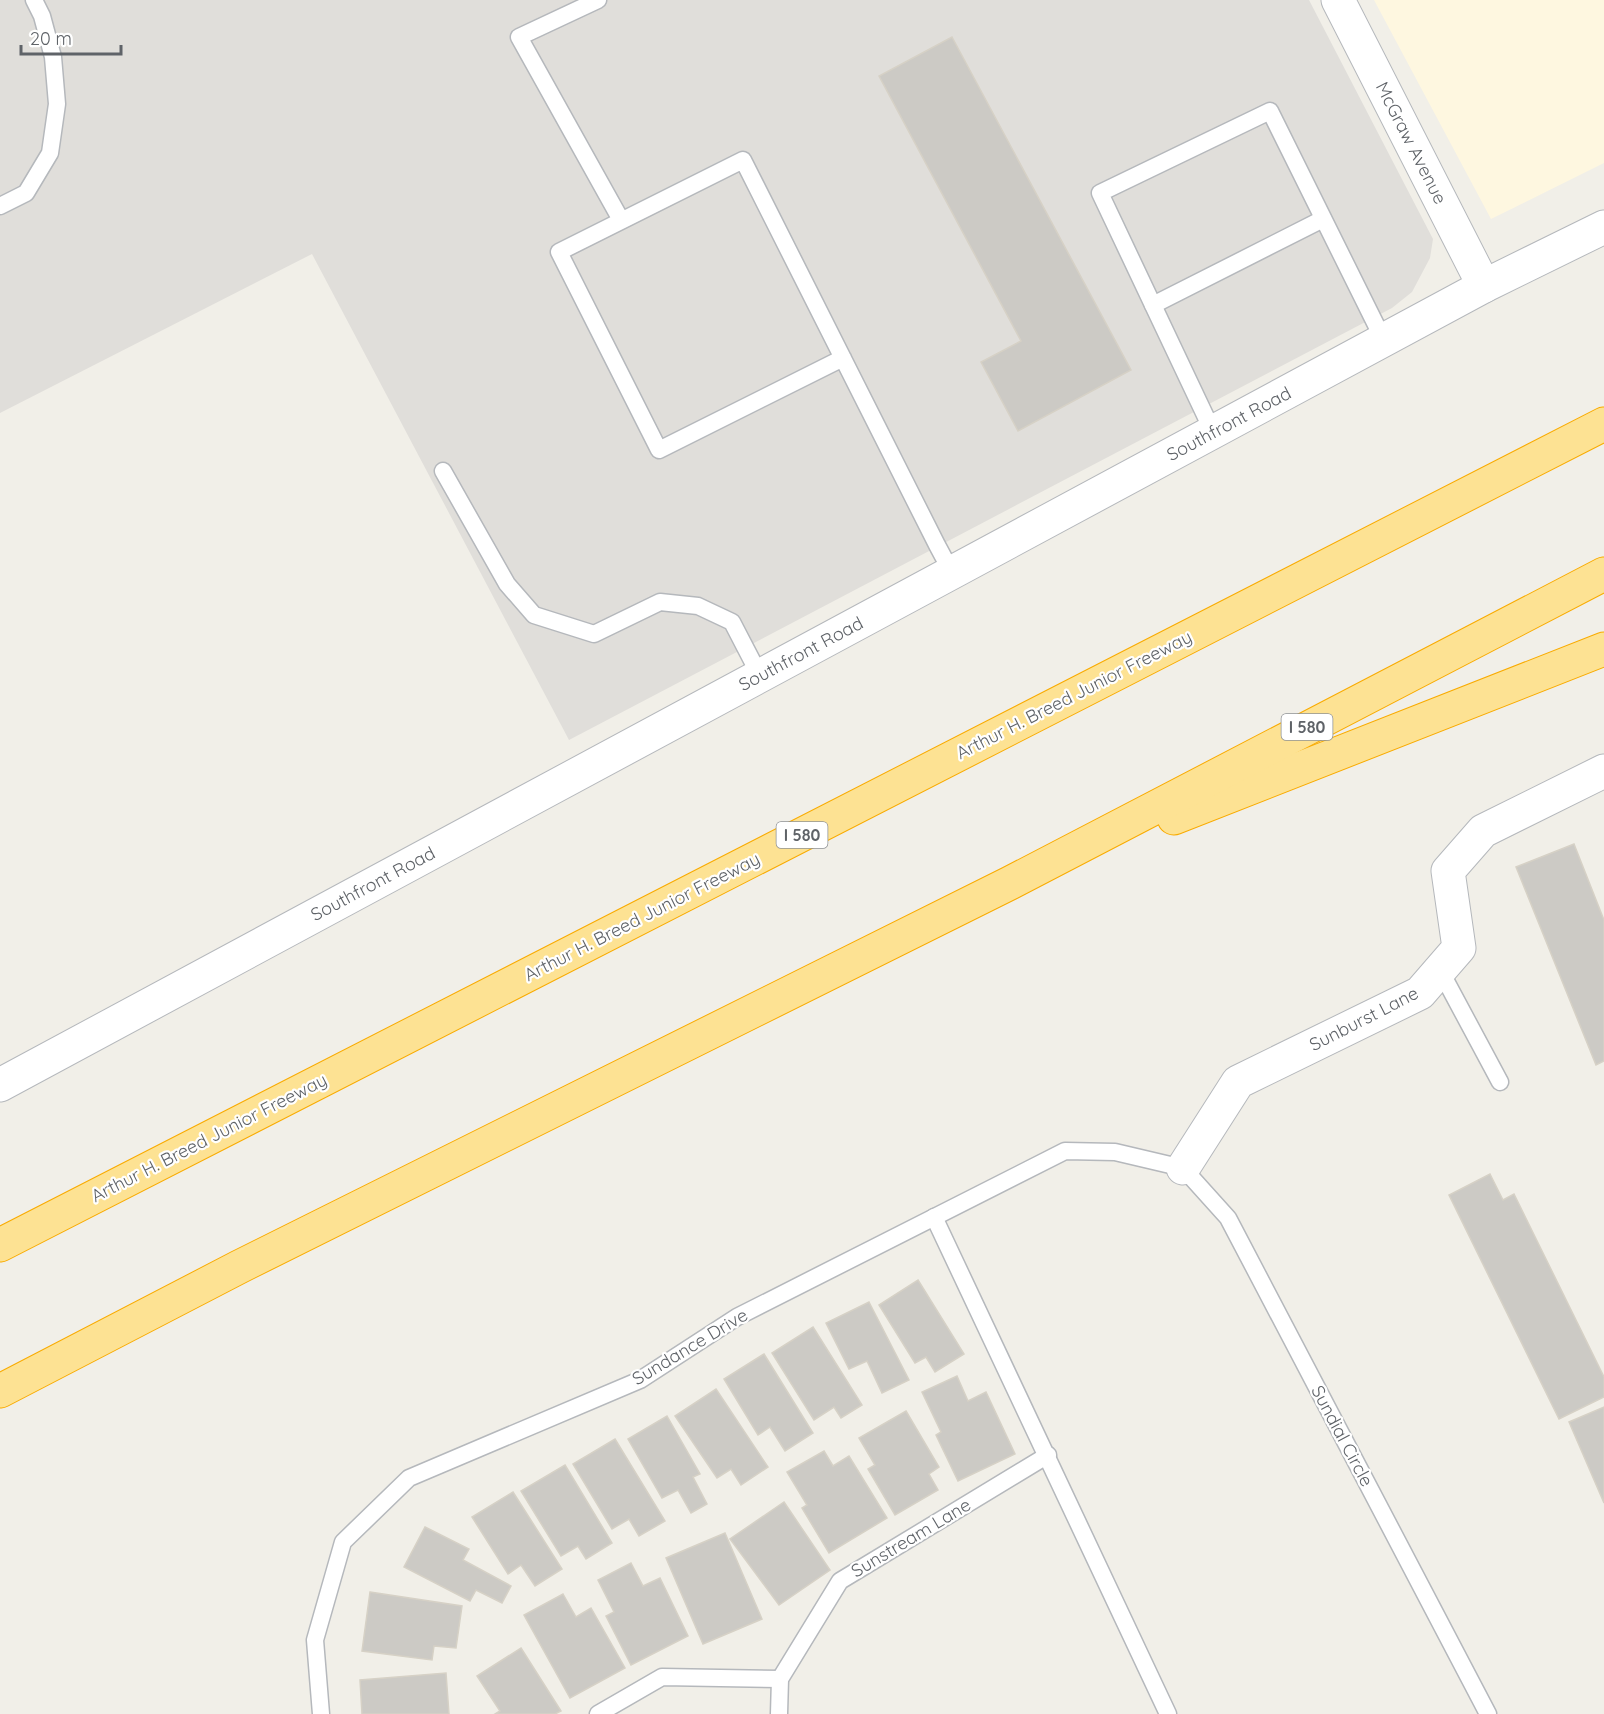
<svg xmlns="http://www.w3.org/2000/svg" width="1604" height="1714" font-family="Quicksand,sans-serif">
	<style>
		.commercial { fill: #fef7e0 }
		.industrial { fill: #e0deda }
		.building { fill: #cccac5; stroke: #d6d1c6; stroke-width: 1.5 }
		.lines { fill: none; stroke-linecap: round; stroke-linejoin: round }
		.service-casing { stroke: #b5b8bc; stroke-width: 19 }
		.minor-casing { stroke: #b5b8bc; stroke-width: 35 }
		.tertiary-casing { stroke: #b5b8bc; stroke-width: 35 }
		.motorway-casing { stroke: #f9ab00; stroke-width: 35 }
		.service { stroke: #fff; stroke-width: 16 }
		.minor { stroke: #fff; stroke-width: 33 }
		.tertiary { stroke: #fff; stroke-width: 33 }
		.motorway { stroke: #fde293; stroke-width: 33 }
		.labels { text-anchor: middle; stroke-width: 4.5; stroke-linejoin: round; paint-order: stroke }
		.shield { fill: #fff; stroke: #8f9295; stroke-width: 1.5 }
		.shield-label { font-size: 16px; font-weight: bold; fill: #5f6368 }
		.street-label { font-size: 18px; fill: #5f6368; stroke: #fff }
	</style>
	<rect width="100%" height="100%" fill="#f1efe8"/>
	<polygon class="commercial" points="1374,0 1604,0 1604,163 1491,219"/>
	<polygon class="industrial" points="0,0 1309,0 1433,239 1430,258 1412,292 1392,308 569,740 312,254 0,413"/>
	<g class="building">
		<polygon points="952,37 1131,370 1018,431 981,362 1021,341 879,76"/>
		<polygon points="1574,844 1604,920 1604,1061 1596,1065 1516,867"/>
		<polygon points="1490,1174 1503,1200 1514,1194 1604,1377 1604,1397 1559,1419 1449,1195"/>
		<polygon points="918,1280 964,1354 935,1372 926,1357 915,1363 879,1305"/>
		<polygon points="869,1302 909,1380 882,1393 867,1361 849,1369 826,1323"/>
		<polygon points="813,1327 862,1405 841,1418 834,1407 814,1420 772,1353"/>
		<polygon points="764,1354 813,1433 785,1451 770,1427 758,1435 724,1379"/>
		<polygon points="957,1376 968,1401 986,1392 1015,1454 958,1481 936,1435 941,1432 922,1392"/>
		<polygon points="716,1389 768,1467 741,1485 731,1469 717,1478 675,1416"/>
		<polygon points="1604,1407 1604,1503 1569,1422"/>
		<polygon points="906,1411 939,1467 929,1474 938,1490 895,1515 868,1469 875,1465 859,1438"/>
		<polygon points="667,1416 700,1474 693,1477 707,1504 691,1513 678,1490 662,1498 628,1439"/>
		<polygon points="615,1439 665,1521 639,1536 629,1519 612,1529 573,1464"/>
		<polygon points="824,1451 833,1466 849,1456 887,1518 829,1553 802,1508 807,1505 787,1472"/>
		<polygon points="565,1465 612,1543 586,1559 578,1546 561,1556 521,1491"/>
		<polygon points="513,1492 562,1569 535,1586 521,1565 508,1574 472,1517"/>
		<polygon points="784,1502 830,1570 779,1605 730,1539"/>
		<polygon points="425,1527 469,1549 463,1560 511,1586 502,1603 476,1590 470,1601 404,1567"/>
		<polygon points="725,1533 762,1619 703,1644 666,1558"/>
		<polygon points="631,1563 643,1586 660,1578 688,1636 631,1665 606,1616 614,1612 598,1580"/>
		<polygon points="370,1592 462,1606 456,1648 434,1646 432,1660 362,1651"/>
		<polygon points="563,1594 576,1617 591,1608 625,1668 570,1698 524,1615"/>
		<polygon points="521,1648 561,1711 555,1714 495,1714 500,1711 477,1676"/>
		<polygon points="446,1673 449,1714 362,1714 360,1680"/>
	</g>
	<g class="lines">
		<g class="service-casing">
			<g id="service">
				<polyline points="598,0 519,37 621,220"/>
				<polyline points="0,206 26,193 50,153 57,104 53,57 42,16 34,0"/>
				<polyline points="1153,305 1323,219"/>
				<polyline points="843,358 659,450 559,252 743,160 937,545 952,573"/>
				<polyline points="1213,432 1100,193 1270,111 1384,341"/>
				<polyline points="443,471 507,584 534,615 594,634 660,602 698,606 732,622 760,676"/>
				<polyline points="1440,970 1500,1082"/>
				<polyline points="934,1217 1168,1714"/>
				<polyline points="321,1714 315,1640 343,1542 409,1478 640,1380 737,1317 1065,1151 1115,1152 1183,1168 1228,1218 1488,1714"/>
				<polyline points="598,1714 662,1677 780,1679"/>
				<polyline points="779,1714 780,1679 840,1581 1048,1455"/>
			</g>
		</g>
		<g class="minor-casing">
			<g id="minor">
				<polyline points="1338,0 1484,286"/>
				<polyline points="1183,1168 1238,1082 1420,993 1459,948 1448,871 1483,831 1604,771"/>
			</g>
		</g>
		<g class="tertiary-casing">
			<polyline id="tertiary" points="0,1085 1484,286 1604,227"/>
		</g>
		<g class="motorway-casing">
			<g id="motorway">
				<polyline points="1174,818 1604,649"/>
				<polyline points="0,1245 1604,424"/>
				<polyline points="0,1391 239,1267 1010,883 1604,574"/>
			</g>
		</g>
		<use href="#service" class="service"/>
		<use href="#minor" class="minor"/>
		<use href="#tertiary" class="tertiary"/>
		<use href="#motorway" class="motorway"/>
	</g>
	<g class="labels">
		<g class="shield">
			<rect x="1281.5" y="714" width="51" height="26" rx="4.5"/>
			<rect x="776.5" y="822" width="51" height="26" rx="4.5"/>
		</g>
		<g class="shield-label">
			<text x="1307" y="733">I 580</text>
			<text x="802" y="841">I 580</text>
		</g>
		<g class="street-label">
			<text transform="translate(1411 143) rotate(63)" y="6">McGraw Avenue</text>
			<text transform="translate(1229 424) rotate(-28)" y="6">Southfront Road</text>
			<text transform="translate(801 654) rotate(-28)" y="6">Southfront Road</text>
			<text transform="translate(1074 695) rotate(-27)" y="6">Arthur H. Breed Junior Freeway</text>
			<text transform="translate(373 884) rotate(-28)" y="6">Southfront Road</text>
			<text transform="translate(642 917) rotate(-27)" y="6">Arthur H. Breed Junior Freeway</text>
			<text transform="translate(1364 1019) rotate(-27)" y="6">Sunburst Lane</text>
			<text transform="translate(209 1138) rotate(-27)" y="6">Arthur H. Breed Junior Freeway</text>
			<text transform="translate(690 1347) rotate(-31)" y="6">Sundance Drive</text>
			<text transform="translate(1342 1436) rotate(62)" y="6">Sundial Circle</text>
			<text transform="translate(911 1538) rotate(-31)" y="6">Sunstream Lane</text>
		</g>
	</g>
	<path d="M21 45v9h100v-9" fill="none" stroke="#5f6368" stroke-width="3"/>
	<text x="30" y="45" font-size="18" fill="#5f6368" stroke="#ffffff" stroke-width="4.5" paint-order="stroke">20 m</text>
</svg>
